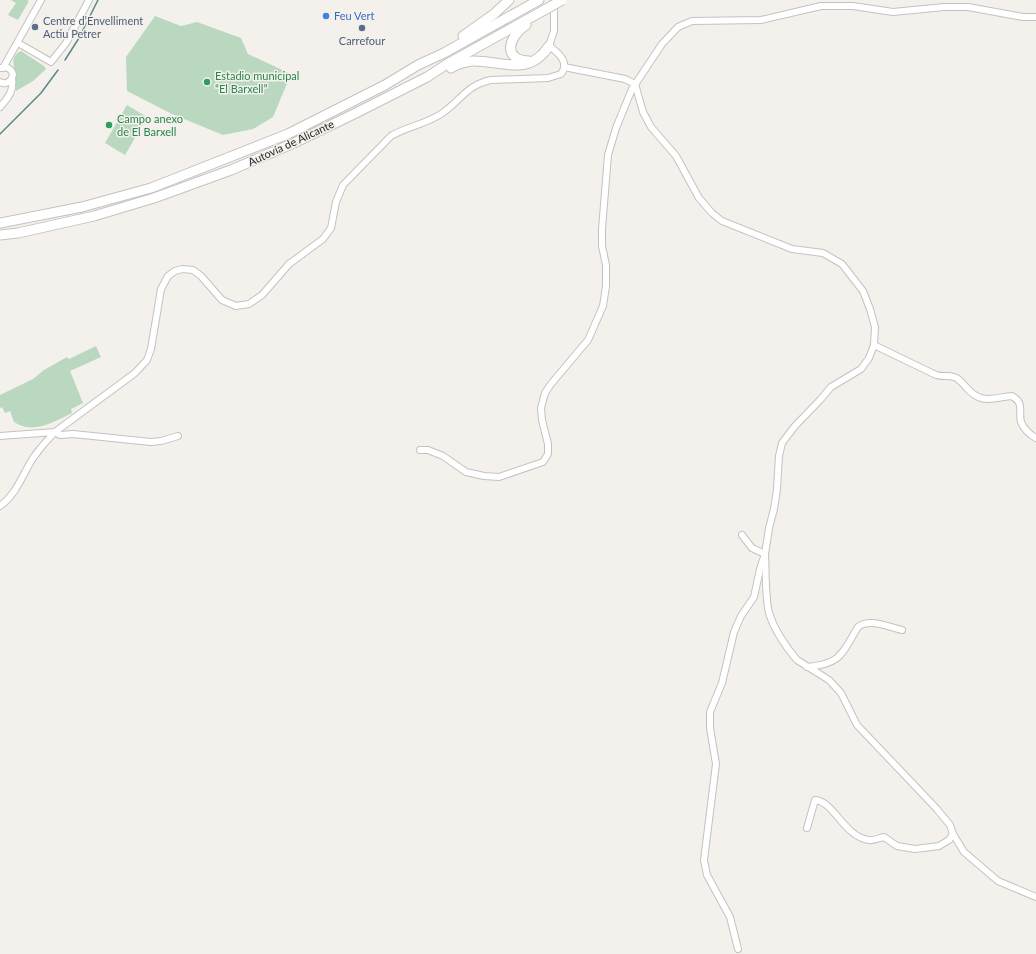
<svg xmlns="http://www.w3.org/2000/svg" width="1036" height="954" font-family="Lato,sans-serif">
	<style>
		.green { fill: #b9d8bf }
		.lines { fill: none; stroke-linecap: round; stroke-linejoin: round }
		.stream { stroke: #58888a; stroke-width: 1.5 }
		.minor-casing { stroke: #c5c2be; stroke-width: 8 }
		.highway-casing { stroke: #c5c2be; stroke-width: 11 }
		.minor { stroke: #fff; stroke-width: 6 }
		.highway { stroke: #fff; stroke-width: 9 }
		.highway-bridge-casing { stroke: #c5c2be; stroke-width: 11; stroke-linecap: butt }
		.highway-bridge { stroke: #fff; stroke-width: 9 }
		.shop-dot { fill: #3f7fe0; stroke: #f4f1ec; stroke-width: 1.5 }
		.service-dot { fill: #5c6f8a; stroke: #f4f1ec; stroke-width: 1.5 }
		.leisure-dot { fill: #2e9e5b; stroke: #f4f1ec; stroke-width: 1.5 }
		.labels { text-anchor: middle; stroke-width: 3; stroke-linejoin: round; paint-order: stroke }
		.shop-label { font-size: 11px; fill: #366cbe; stroke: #f4f1ec; text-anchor: start }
		.service-label { font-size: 11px; fill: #4e5e75; stroke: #f4f1ec; text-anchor: start }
		.leisure-label { font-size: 11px; fill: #27864d; stroke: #f4f1ec; text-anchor: start }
		.street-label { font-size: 11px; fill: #282725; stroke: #f4f1ec }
	</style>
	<rect width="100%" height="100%" fill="#f4f1ec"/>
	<g class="green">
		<polygon points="11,0 27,0 29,1 18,20 8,15 16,3"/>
		<polygon points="155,16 181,26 197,22 241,38 248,54 291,74 273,117 253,129 223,135 172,114 127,91 126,57"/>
		<path d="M21,51L44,66L46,69L33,81L16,91C16,85 16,79 15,74C14,65 10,56 21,51Z"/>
		<polygon points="127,105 147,117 125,155 105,143"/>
		<path d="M96,346L101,357L70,371L83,403L71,409L72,413C53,422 34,435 14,422L10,411L5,413L2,407L0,408V395L33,379L44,370L67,357L69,359Z"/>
	</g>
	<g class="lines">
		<g class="stream">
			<polyline points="65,60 79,38 98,0"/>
			<polyline points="0,134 41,93 58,70"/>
		</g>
		<g class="minor-casing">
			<g id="minor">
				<polyline points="18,43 51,62 66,43 89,0"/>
				<path d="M564,67L625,79L635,84L643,112L651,127L676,156L699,198L712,213L722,221L792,249L823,253L842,264L863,291L870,309L875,327L874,345L869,358L861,369L831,387L820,400L795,426L782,443L779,456L777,489L774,509L769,528L765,554C766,571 765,597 769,613C774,629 786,647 797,660L829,680L841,693L857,725L936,808L950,825L953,834L964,852L998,881L1036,897"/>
				<polyline points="3,68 41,0"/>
				<path d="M0,82C6,85 11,82 13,75C12,69 7,66 1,68"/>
				<path d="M0,107C7,99 14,92 12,79"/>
				<path d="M874,345L936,375C942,377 949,375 954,377C959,378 963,384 966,387C981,405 992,398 1012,396C1025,404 1018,410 1021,422C1023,428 1030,435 1036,438"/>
				<polyline points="0,436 55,432 60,435 73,434 151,442 161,441 178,436"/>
				<polyline points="420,450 428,450 443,456 466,472 484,476 499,477 543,462 548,454 548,444 542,420 541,408 545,393 551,384 588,340 603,306 606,286 606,265 602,246 602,229 608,155 616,128 632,89 662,44 678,27 692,21 761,20 821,6 853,6 893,12 944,7 968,7 1023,17 1036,17"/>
				<path d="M0,506C16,495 23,474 33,458C40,448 47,440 55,432L135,373L147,360L151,349L161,289L168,276L175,271L182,269L193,270L201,276L222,300L236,306L249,304L262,295L289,264L323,239L331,228L336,202L343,185L391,136C406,127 426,124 441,114C461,101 466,85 491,80L548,78L561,74C570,63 559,53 549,46L554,31V2"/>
				<path d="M807,667C842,664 842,653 858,627C870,618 889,627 902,630"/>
				<path d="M807,828L815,800C834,801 844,837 869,840C873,841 879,838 884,837L897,846L915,849L939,846L949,840L953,834"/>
				<polyline points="738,949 730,917 707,875 704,860 716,764 710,728 710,712 722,683 734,632 741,616 754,597 760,569 765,554 752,548 742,535"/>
			</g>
		</g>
		<g class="highway-casing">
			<g id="highway">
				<path d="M526,25C508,37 502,60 529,61"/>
				<polyline points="463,36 494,14 509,0"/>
				<path d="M451,68C457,64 464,62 472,61C501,60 528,78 549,46"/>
				<polyline points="0,223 82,207 151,188 288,134 385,85 418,65 444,53 539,0"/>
				<polyline points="0,235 18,233 94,216 154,198 231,170 294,143 354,114 427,77 447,64 548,8"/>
			</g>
		</g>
		<use href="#minor" class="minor"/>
		<use href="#highway" class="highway"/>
		<g class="highway-bridge-casing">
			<polyline id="highway-bridge" points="548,8 562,0"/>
		</g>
		<use href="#highway-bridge" class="highway-bridge"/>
	</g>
	<circle class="shop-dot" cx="326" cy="16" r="4"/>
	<g class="service-dot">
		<circle cx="35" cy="27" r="4"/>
		<circle cx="362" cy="28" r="4"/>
	</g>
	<g class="leisure-dot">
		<circle cx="207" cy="82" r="4"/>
		<circle cx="109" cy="125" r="4"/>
	</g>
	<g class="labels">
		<g class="shop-label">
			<text x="334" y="20">Feu Vert</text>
		</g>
		<g class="service-label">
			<text x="43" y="25">Centre d’Envelliment<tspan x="43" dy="13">Actiu Petrer</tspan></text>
			<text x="362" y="45" text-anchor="middle">Carrefour</text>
		</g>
		<g class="leisure-label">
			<text x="215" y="80">Estadio municipal<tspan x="215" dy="13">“El Barxell”</tspan></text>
			<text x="117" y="123">Campo anexo<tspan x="117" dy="13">de El Barxell</tspan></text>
		</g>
		<g class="street-label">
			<text transform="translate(291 143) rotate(-25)" y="4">Autovía de Alicante</text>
		</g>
	</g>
</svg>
